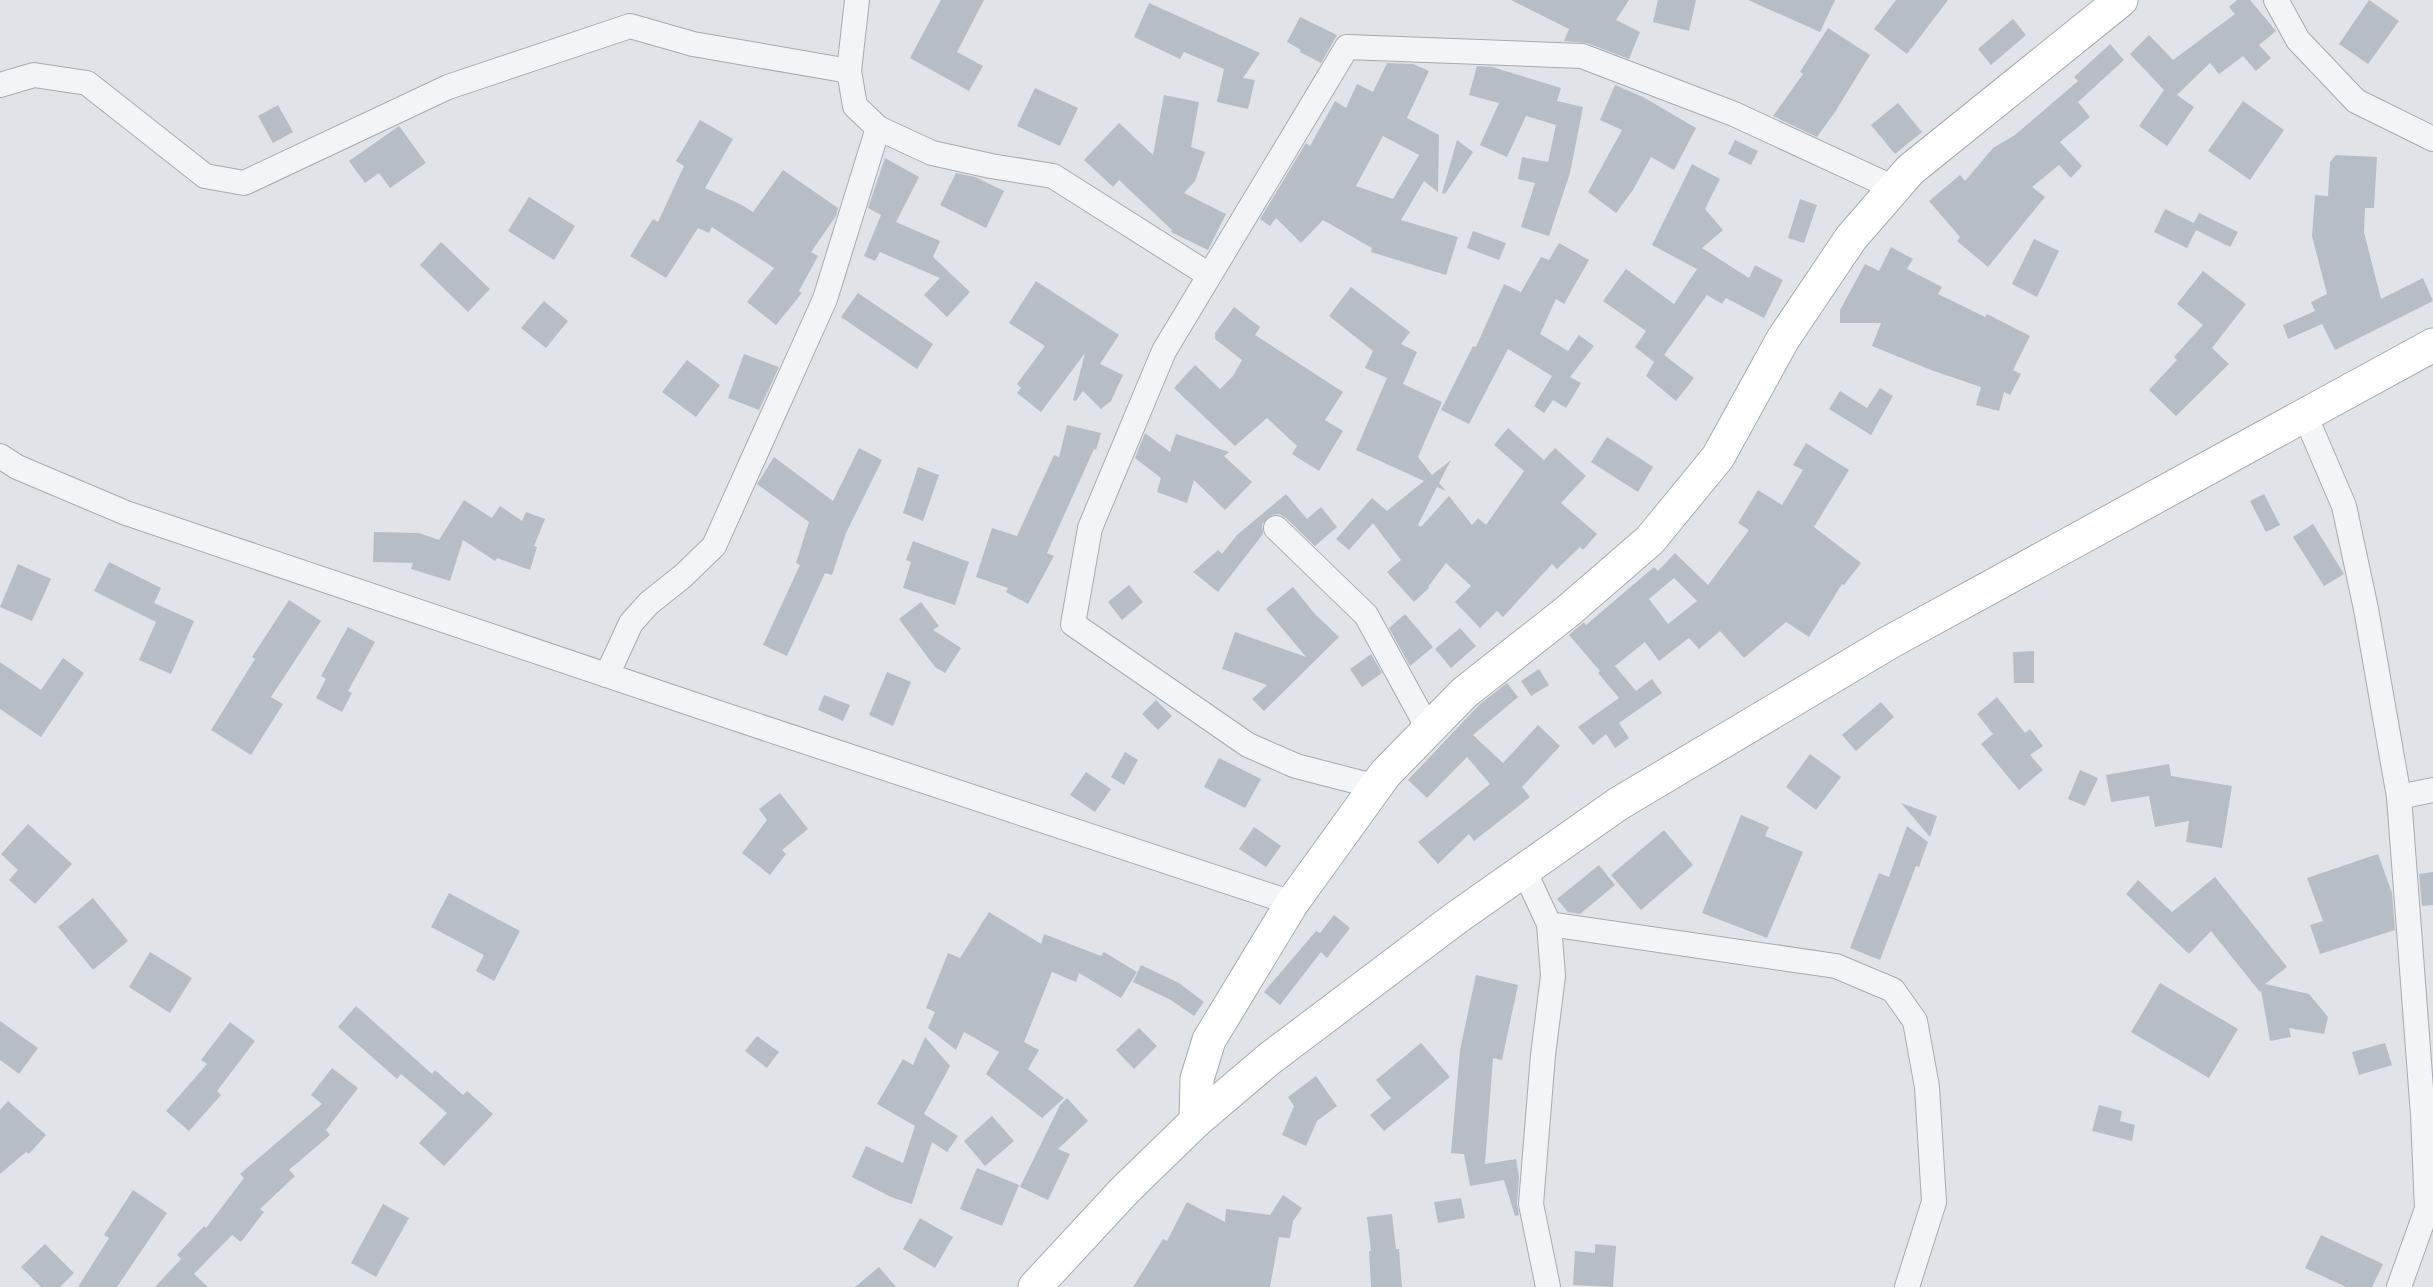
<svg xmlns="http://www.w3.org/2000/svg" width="2433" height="1287" font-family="'Space Grotesk',sans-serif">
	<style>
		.building { fill: #b7bdc5; fill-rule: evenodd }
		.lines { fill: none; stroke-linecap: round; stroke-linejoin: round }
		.street-casing { stroke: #a5abb2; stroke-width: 26 }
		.secondary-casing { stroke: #a5abb2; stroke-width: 35 }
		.street { stroke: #f2f4f7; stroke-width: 24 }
		.secondary { stroke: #fff; stroke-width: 33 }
	</style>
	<rect width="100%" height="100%" fill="#e0e4e8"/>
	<g class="building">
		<polygon points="941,0 984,0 957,52 983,66 969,91 910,58"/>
		<polygon points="1511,0 1629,0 1616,20 1640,32 1629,59 1587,43 1564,41 1569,29"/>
		<polygon points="1658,0 1696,0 1689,31 1653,22"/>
		<polygon points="1748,0 1835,0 1820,32"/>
		<polygon points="1896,0 1948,0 1907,54 1874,29"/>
		<polygon points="2237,0 2250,0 2276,31 2259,45 2271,58 2256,71 2243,56 2219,74 2210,63 2177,95 2194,107 2167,146 2139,126 2164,90 2130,54 2149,35 2173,60 2235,14 2229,7"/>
		<polygon points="2369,0 2399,21 2368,64 2339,44"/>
		<polygon points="1149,3 1260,53 1243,78 1255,80 1248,109 1217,102 1224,69 1184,52 1180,59 1134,37"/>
		<polygon points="1300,17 1337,35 1321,63 1300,52 1301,50 1287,42"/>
		<polygon points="2013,19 2026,35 1991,65 1978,49"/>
		<polygon points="1828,28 1870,55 1835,112 1817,137 1773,116 1803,74 1800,72"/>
		<polygon points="2110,44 2124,60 2078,102 2090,117 2060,142 2082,166 2071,178 2059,165 2032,187 2045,197 1988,267 1957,241 1960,237 1929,201 1960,175 1965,181 1993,148 2015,135 2078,81 2074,77"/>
		<path d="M1387,63L1413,64L1429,71L1407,118L1439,135L1438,192L1424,181L1401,220L1458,237L1446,275L1371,252L1372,248L1323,220L1301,243L1276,218L1270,226L1260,219L1306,143L1310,146L1335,101L1346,108L1357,84L1373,92ZM1383,136L1419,155L1393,199L1356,186Z"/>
		<polygon points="1477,66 1492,67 1561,88 1557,101 1583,107 1570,173 1549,236 1521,227 1535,183 1518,179 1522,157 1548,162 1556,125 1526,116 1507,157 1480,145 1499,103 1469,95"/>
		<polygon points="1615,85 1643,97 1696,128 1674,170 1651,157 1633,190 1616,213 1588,192 1622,130 1600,120"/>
		<polygon points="1035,88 1078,108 1060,146 1017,126"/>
		<polygon points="1164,95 1199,102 1191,147 1205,152 1195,181 1184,193 1226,214 1208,250 1171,232 1172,230 1119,180 1113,187 1084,160 1119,123 1153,155"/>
		<polygon points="2243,101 2284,130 2250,180 2208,151"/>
		<polygon points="1898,103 1922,132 1895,154 1871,125"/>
		<polygon points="278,105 293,132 273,143 258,116"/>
		<polygon points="700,120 733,139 705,188 742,205 753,212 783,170 838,208 836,216 811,252 818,256 799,291 802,293 776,325 747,302 774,268 712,227 709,233 698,228 666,278 630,256 653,219 658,222 684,166 676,161"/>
		<polygon points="399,126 426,163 390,188 379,173 365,183 349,161"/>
		<polygon points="1457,140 1473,152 1445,194 1442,193"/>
		<polygon points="1735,140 1758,151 1751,165 1728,154"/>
		<polygon points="2336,155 2377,157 2374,208 2365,208 2364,232 2381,299 2423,278 2433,301 2335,350 2322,324 2288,339 2283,325 2315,311 2311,302 2327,294 2312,236 2315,195 2328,196 2330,162"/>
		<polygon points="885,158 919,177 896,222 940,241 933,257 970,292 947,317 924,295 940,278 880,252 875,261 864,256 881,215 868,208"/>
		<polygon points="1692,164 1720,179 1705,209 1723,230 1702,248 1749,278 1755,265 1783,280 1764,318 1726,298 1722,304 1707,295 1664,355 1694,378 1676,401 1646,376 1654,362 1635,347 1646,331 1603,301 1626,269 1674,304 1697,269 1652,245"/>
		<polygon points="956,173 975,177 1004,191 986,228 940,205"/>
		<polygon points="529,197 575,226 554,260 508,231"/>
		<polygon points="1800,199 1817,205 1804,243 1788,238"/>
		<polygon points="2165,209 2194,223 2199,213 2238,232 2230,247 2196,230 2187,248 2154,232"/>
		<polygon points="1473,231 1506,243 1499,260 1467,248"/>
		<polygon points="2034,239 2059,251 2037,297 2012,284"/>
		<polygon points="441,242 490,289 468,312 420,265"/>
		<polygon points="1559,243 1589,260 1564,304 1556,299 1540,334 1568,351 1579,335 1594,346 1570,377 1581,383 1566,408 1553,400 1544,413 1534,406 1552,376 1508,349 1469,424 1441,410 1473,346 1476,347 1504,284 1521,292 1541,257 1549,260"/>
		<polygon points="1891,247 1913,259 1907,269 1942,287 1938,294 1985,317 1987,314 2030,336 2013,370 2021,374 2010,395 2004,392 1999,411 1976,405 1981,387 1931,370 1872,346 1881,323 1840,323 1840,310 1865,264 1879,271"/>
		<polygon points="2203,271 2246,304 2212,348 2229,364 2176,416 2149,390 2177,360 2174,357 2203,325 2177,304"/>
		<polygon points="1036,281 1119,335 1100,364 1123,375 1111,401 1101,409 1083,391 1076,401 1073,400 1085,353 1041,412 1017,393 1021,388 1017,384 1045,346 1009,323"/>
		<polygon points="1351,287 1410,332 1401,344 1417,352 1403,384 1442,402 1418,457 1432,475 1451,460 1439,483 1446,491 1437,487 1418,525 1421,527 1449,496 1472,525 1478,518 1486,525 1524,471 1494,445 1508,428 1544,460 1555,448 1586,476 1561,503 1597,534 1583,550 1580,547 1557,569 1552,564 1503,617 1497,611 1480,628 1455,602 1471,586 1446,563 1428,587 1429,588 1414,602 1387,572 1401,560 1373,523 1349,550 1336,539 1372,498 1387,511 1424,481 1356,450 1387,378 1365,368 1373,351 1329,316"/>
		<polygon points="858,293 933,344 917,369 841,317"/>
		<polygon points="544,301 568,321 546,348 521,328"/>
		<polygon points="1234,307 1260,327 1255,335 1343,392 1325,420 1343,431 1319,471 1292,454 1297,446 1267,418 1235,446 1174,388 1195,365 1220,389 1233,376 1242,360 1215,339 1215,333"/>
		<polygon points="744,354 779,367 759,410 728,398"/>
		<polygon points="687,360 720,385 696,417 662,392"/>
		<polygon points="1880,388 1893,396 1871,435 1829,409 1840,391 1867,408"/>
		<polygon points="1067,425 1101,433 1096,450 1094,449 1047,553 1054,556 1028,604 1006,592 1008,588 976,577 992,528 1017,536 1054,455 1059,457"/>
		<polygon points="1145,433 1170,452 1176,434 1229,452 1224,456 1252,482 1225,510 1194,480 1187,503 1157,492 1161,478 1135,458"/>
		<polygon points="1607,437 1653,467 1638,492 1591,462"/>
		<path d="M1806,443L1849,470L1814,527L1861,563L1844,585L1842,584L1809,637L1786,622L1744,658L1720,631L1699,649L1689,638L1659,661L1645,642L1615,666L1636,691L1652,679L1662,693L1619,723L1629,738L1615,748L1606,734L1593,745L1578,727L1619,698L1598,673L1600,671L1569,635L1584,622L1586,625L1654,567L1658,571L1675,553L1708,585L1749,530L1738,523L1758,490L1782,505L1803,470L1793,465ZM1674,578L1697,601L1668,624L1649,599Z"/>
		<polygon points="859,448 882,460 846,533 832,575 825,573 787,656 763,645 800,565 796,563 809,522 757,484 774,457 833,501"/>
		<polygon points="918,467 939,475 923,521 903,513"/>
		<polygon points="1286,494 1307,519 1321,507 1337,527 1315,546 1286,518 1279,514 1272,515 1262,524 1263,534 1218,592 1193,572 1218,550 1222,554 1237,535"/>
		<polygon points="2264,494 2280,525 2266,532 2250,501"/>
		<polygon points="464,500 492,518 500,506 522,521 526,512 545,519 534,546 537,547 530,570 497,558 495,561 463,540 450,581 411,569 413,563 373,562 374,532 419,533 439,540"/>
		<polygon points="2313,524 2344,574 2324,586 2293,537"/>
		<polygon points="913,541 969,562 955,605 903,588 911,562 906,560"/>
		<polygon points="109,562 161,588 154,603 194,621 171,674 139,660 156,622 94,591"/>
		<polygon points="18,564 51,579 32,621 0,607"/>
		<polygon points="1129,585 1143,602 1122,620 1108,602"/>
		<polygon points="1293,587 1314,613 1339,637 1264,711 1252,699 1267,685 1222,669 1235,632 1306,657 1266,609"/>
		<polygon points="289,600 321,621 271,697 283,704 251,755 211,730 255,659 252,657"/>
		<polygon points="921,602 939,626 933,630 961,648 945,673 935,667 899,619"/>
		<polygon points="1405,614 1433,647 1410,666 1389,628"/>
		<polygon points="348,627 375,642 348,691 352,693 342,712 316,698 326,679 321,676"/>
		<polygon points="1460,628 1476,646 1451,668 1435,649"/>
		<polygon points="2034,651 2034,683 2014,683 2013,652"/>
		<polygon points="1371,654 1382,673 1362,687 1350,669"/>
		<polygon points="63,658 84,673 41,737 0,709 0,662 41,690"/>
		<polygon points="1539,669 1549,685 1531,696 1521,681"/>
		<polygon points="887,672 911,682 893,726 869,715"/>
		<polygon points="1507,683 1518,697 1473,735 1503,763 1538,725 1560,746 1522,787 1530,797 1474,841 1469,834 1438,864 1418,842 1490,784 1467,757 1427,798 1408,780 1479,705"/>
		<polygon points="824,695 850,705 843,721 818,710"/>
		<polygon points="1997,697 2025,733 2030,729 2043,746 2030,755 2043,770 2019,790 1981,744 1993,734 1977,714"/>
		<polygon points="1156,700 1172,716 1158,730 1142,714"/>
		<polygon points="1881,702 1894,717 1856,751 1842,735"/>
		<polygon points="1125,752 1138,760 1124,785 1111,777"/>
		<polygon points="1810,754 1841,777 1816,810 1786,787"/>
		<polygon points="1219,758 1261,779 1245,808 1204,787"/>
		<polygon points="2169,764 2171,776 2232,786 2222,848 2186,842 2189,821 2155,827 2149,796 2111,802 2106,775"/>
		<polygon points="2080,770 2098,778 2085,806 2068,799"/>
		<polygon points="1086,772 1111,789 1095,812 1070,795"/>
		<polygon points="780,793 808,829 782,850 786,854 770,875 742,853 767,820 759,809"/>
		<polygon points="1901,803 1937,816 1930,837"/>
		<polygon points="1741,815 1769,827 1765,836 1803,852 1767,938 1702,913"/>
		<polygon points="28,824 72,864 35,904 9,880 18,870 1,854"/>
		<polygon points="1907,826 1928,842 1919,867 1916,866 1880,960 1850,948 1879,873 1889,877"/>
		<polygon points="1254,827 1281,846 1266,867 1239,849"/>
		<polygon points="1664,830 1693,865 1641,910 1611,875"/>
		<polygon points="2378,854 2392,893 2395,930 2320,954 2310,925 2323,921 2307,878"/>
		<polygon points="1599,865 1615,885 1580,914 1568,912 1557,899"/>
		<polygon points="2433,872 2433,905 2422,906 2419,874"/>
		<polygon points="2215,877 2287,967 2265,984 2309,994 2328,1017 2324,1034 2289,1028 2291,1037 2270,1041 2261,990 2260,992 2211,931 2189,954 2126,894 2138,880 2172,912"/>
		<polygon points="449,893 520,931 494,981 476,971 484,955 431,927"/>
		<polygon points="93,898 128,941 93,970 58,927"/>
		<polygon points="989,912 1041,944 1044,934 1101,956 1104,952 1137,972 1121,998 1079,973 1076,982 1052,972 1024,1042 1039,1050 1028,1069 1064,1098 1042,1118 986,1074 999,1052 964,1032 956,1050 928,1028 935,1012 926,1008 948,953 960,958"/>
		<polygon points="1334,915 1350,928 1327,958 1321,952 1280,1005 1264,992 1316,931 1320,933"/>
		<polygon points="150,952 192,978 170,1013 129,987"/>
		<polygon points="1141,965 1179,983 1204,1002 1194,1016 1171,1000 1133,982"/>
		<polygon points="1476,975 1518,985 1502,1060 1493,1058 1485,1164 1516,1159 1519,1177 1517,1203 1519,1215 1515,1216 1504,1180 1470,1186 1464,1154 1451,1153 1460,1050"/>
		<polygon points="2160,983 2238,1029 2209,1078 2131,1032"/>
		<polygon points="356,1006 432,1074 435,1070 463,1095 467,1091 493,1114 444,1166 419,1143 447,1113 401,1074 397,1079 338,1027"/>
		<polygon points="0,1021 38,1048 19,1074 0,1060"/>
		<polygon points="230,1022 255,1041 217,1091 221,1095 189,1131 166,1111 207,1064 201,1060"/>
		<polygon points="1139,1028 1157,1046 1134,1069 1116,1050"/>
		<polygon points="757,1036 779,1052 767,1068 745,1051"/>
		<polygon points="925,1037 950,1066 924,1114 958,1136 947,1152 932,1142 912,1204 891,1197 852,1177 866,1146 903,1163 915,1126 877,1104 903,1059 913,1065"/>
		<polygon points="1421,1043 1450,1077 1384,1131 1370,1115 1391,1098 1376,1080"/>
		<polygon points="2385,1043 2392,1065 2359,1075 2352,1052"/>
		<polygon points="332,1068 358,1088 326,1130 330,1135 289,1170 295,1176 260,1209 264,1212 241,1242 232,1235 194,1274 208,1287 155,1287 181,1259 177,1255 204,1226 206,1228 244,1178 240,1174 322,1104 311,1095"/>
		<polygon points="1316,1076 1337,1106 1317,1121 1306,1146 1282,1135 1294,1106 1288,1097"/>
		<polygon points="1067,1098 1088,1121 1058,1149 1070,1154 1048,1200 1020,1187 1060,1105"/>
		<polygon points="8,1101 46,1135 29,1154 26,1152 0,1174 0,1110"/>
		<polygon points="2099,1105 2122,1111 2120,1121 2135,1125 2132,1141 2092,1131"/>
		<polygon points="992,1116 1014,1141 985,1166 964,1141"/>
		<polygon points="977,1168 1019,1185 1002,1226 960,1209"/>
		<polygon points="133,1190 167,1213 117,1287 78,1287 109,1238 104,1235"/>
		<polygon points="1283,1195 1302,1208 1293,1221 1290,1238 1279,1237 1270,1287 1133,1287 1163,1239 1167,1241 1187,1202 1225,1222 1226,1209 1270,1215"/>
		<polygon points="1461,1198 1465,1218 1438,1223 1434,1202"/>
		<polygon points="383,1204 409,1218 376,1277 351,1263"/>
		<polygon points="1392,1214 1396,1249 1399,1249 1402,1287 1371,1287 1369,1251 1371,1251 1367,1217"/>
		<polygon points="920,1218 953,1237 935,1268 903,1249"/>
		<polygon points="2321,1235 2383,1264 2372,1287 2346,1287 2305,1268"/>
		<polygon points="45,1244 74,1273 60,1287 41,1287 21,1267"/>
		<polygon points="1595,1244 1616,1246 1613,1287 1573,1285 1575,1251 1595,1253"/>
		<polygon points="879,1267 896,1287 855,1287"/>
	</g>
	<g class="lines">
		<g class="street-casing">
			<g id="street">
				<polyline points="857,0 849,71 855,106 878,128 932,153 991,166 1053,176 1209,275"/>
				<polyline points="2276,0 2298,40 2356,101 2433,139"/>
				<polyline points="0,85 34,75 87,83 205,176 244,183 448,87 630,26 693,44 849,71"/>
				<polyline points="2305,415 2344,506 2366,609 2399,797 2423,1115 2427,1209 2399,1287"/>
				<polyline points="0,456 17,467 126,513 728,716 1292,903"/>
				<polyline points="1276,528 1366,615 1429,730"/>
				<polyline points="607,675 631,623 649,603 683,576 714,546 825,299 878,128"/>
				<polyline points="1377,787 1296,766 1248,745 1073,624 1090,528 1164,351 1347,47 1582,56 1734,114 1894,188"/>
				<polyline points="2399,797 2433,790"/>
				<polyline points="1524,870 1549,924 1553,976 1543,1055 1531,1204 1548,1287"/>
				<polyline points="1549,924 1836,966 1893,990 1915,1021 1927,1087 1934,1202 1907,1287"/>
			</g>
		</g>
		<g class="secondary-casing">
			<g id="secondary">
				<polyline points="1196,1121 1197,1079 1209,1040 1292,903 1385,774 1464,693 1568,611 1650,540 1718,457 1783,339 1851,238 1910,170 2121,0"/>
				<polyline points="1035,1287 1124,1191 1196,1121 1269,1059 1456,918 1618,804 1890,642 2433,345"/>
			</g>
		</g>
		<use href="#street" class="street"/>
		<use href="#secondary" class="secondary"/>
	</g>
</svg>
